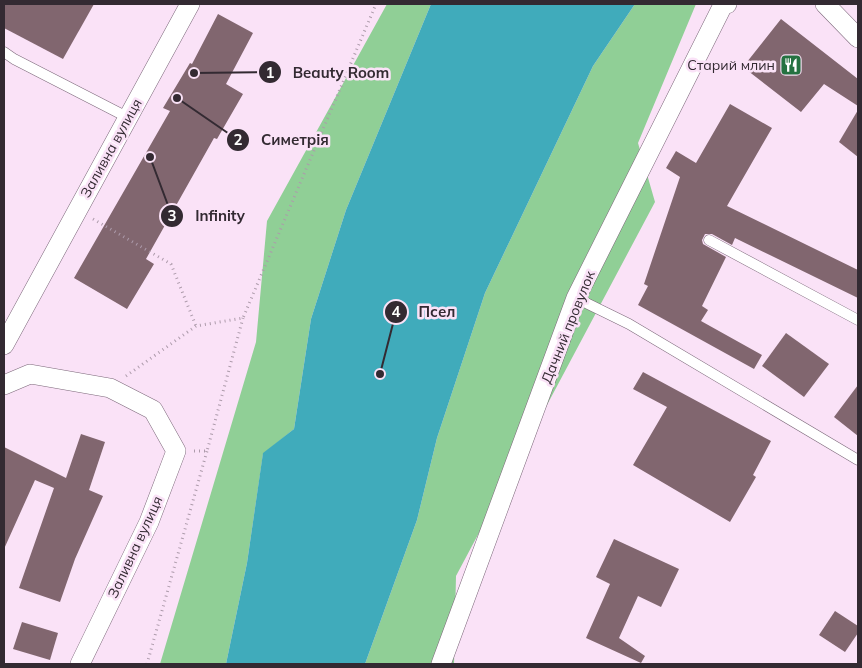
<svg xmlns="http://www.w3.org/2000/svg" width="862" height="668" font-family="Mulish,sans-serif">
	<style>
		.green { fill: #90cf96 }
		.water { fill: #40abbb }
		.building { fill: #81666f }
		.lines { fill: none; stroke-linecap: round; stroke-linejoin: round }
		.service-casing { stroke: #7c687a; stroke-width: 11 }
		.minor-casing { stroke: #7c687a; stroke-width: 20 }
		.path { stroke: #ad9bab; stroke-width: 3; stroke-dasharray: 1 4; stroke-linecap: butt }
		.service { stroke: #fff; stroke-width: 10 }
		.minor { stroke: #fff; stroke-width: 19 }
		.labels { text-anchor: middle; stroke-width: 5; stroke-linejoin: round; paint-order: stroke }
		.poi-label { font-size: 14px; fill: #332a32; stroke: #fae2f7; text-anchor: end }
		.street-label { font-size: 14px; fill: #332a32; stroke: #fae2f7 }
		.leader { fill: none; stroke: #332a32; stroke-width: 2 }
		.callout-dot { fill: #332a32; stroke: #fae2f7; stroke-width: 2 }
		.mark-label { font-size: 15px; text-anchor: middle; font-weight: bold; fill: #fff }
		.callout-label { font-size: 15px; text-anchor: middle; font-weight: bold; fill: #332a32; stroke: #fae2f7; stroke-width: 5; stroke-linejoin: round; paint-order: stroke }
	</style>
	<rect width="100%" height="100%" fill="#fae2f7"/>
	<g class="green">
		<polygon points="387,4 431,4 346,210 311,319 294,429 263,454 247,563 226,664 160,664 256,342 267,221"/>
		<polygon points="635,4 696,4 638,143 655,202 456,576 454,664 365,664 417,520 437,438 485,293 593,66"/>
	</g>
	<polygon class="water" points="431,4 635,4 593,66 485,293 437,438 417,520 365,664 226,664 247,563 263,453 294,429 311,319 346,210"/>
	<g class="building">
		<polygon points="4,4 94,4 63,59 4,28"/>
		<polygon points="218,14 253,33 226,84 243,94 217,139 214,138 146,259 154,264 127,309 74,278 170,111 163,108 190,63 192,64"/>
		<polygon points="781,19 858,79 858,106 824,84 801,112 743,67"/>
		<polygon points="730,104 772,128 727,206 858,270 858,298 735,238 732,245 712,234 705,234 702,240 703,244 726,257 702,306 708,310 701,321 762,355 754,369 638,305 648,286 644,284 680,177 666,168 676,151 696,163"/>
		<polygon points="858,110 858,157 839,142"/>
		<polygon points="786,333 829,364 804,397 762,366"/>
		<polygon points="643,372 771,441 753,475 756,477 730,522 633,465 667,407 633,389"/>
		<polygon points="858,385 858,436 834,417"/>
		<polygon points="81,434 105,442 89,490 103,496 75,559 60,602 19,588 54,488 35,480 4,549 4,447 66,478"/>
		<polygon points="614,539 679,569 661,607 638,596 619,638 645,656 641,663 586,638 610,584 596,577"/>
		<polygon points="835,611 858,626 858,633 845,652 819,635"/>
		<polygon points="22,622 58,633 50,660 13,649"/>
	</g>
	<g class="lines">
		<g class="service-casing">
			<g id="service">
				<polyline points="4,52 14,59 127,117"/>
				<polyline points="709,240 858,320"/>
				<polyline points="576,298 629,324 858,460"/>
			</g>
		</g>
		<g class="minor-casing">
			<g id="minor">
				<polyline points="825,4 858,38"/>
				<polyline points="4,345 190,4"/>
				<polyline points="4,385 30,374 110,388 153,410 176,451 149,522 80,664"/>
				<polyline points="441,664 576,298 723,5 727,4"/>
			</g>
		</g>
		<g class="path">
			<polyline points="93,219 171,264 196,326"/>
			<polyline points="126,376 196,326 243,318 376,4"/>
			<polyline points="194,451 207,451 243,318"/>
			<polyline points="147,664 207,451"/>
		</g>
		<use href="#service" class="service"/>
		<use href="#minor" class="minor"/>
	</g>
	<defs>
		<g id="restaurant-square" transform="scale(1.125)"><rect x="-9" y="-9" width="18" height="18" rx="4" fill="#257241" stroke="#fae2f7"/><path d="M-5-6h1v4h1v-4h1v4h1v-4h1v5L-1.5 .5V6h-2V.5L-5-1ZM5-6V6H3V1.5H1.5Q1.5-4 5-6Z" fill="#fff"/></g>
	</defs>
	<g fill-rule="evenodd">
		<use href="#restaurant-square" x="791" y="65"/>
	</g>
	<g class="labels">
		<g class="poi-label">
			<text x="775" y="70">Старий млин</text>
		</g>
		<g class="street-label">
			<text transform="translate(111 148) rotate(-61)" y="5">Заливна вулиця</text>
			<text transform="translate(568 327) rotate(-68)" y="5">Дачний провулок</text>
			<text transform="translate(135 547) rotate(-65)" y="5">Заливна вулиця</text>
		</g>
	</g>
	<path class="leader" d="M194 73L270 72M177 98L238 140M150 157L172 216M380 374L396 312"/>
	<g class="callout-dot">
		<circle cx="194" cy="73" r="5"/>
		<circle cx="177" cy="98" r="5"/>
		<circle cx="150" cy="157" r="5"/>
		<circle cx="380" cy="374" r="5"/>
		<circle cx="270" cy="72" r="12"/>
		<circle cx="238" cy="140" r="12"/>
		<circle cx="172" cy="216" r="12"/>
		<circle cx="396" cy="312" r="12"/>
	</g>
	<g class="mark-label">
		<text x="270" y="78">1</text>
		<text x="238" y="145">2</text>
		<text x="172" y="221">3</text>
		<text x="396" y="317">4</text>
	</g>
	<g class="callout-label">
		<text x="341" y="78">Beauty Room</text>
		<text x="295" y="145">Симетрія</text>
		<text x="220" y="221">Infinity</text>
		<text x="437" y="317">Псел</text>
	</g>
	<rect width="862" height="668" fill="none" stroke="#332a32" stroke-width="10"/>
</svg>
